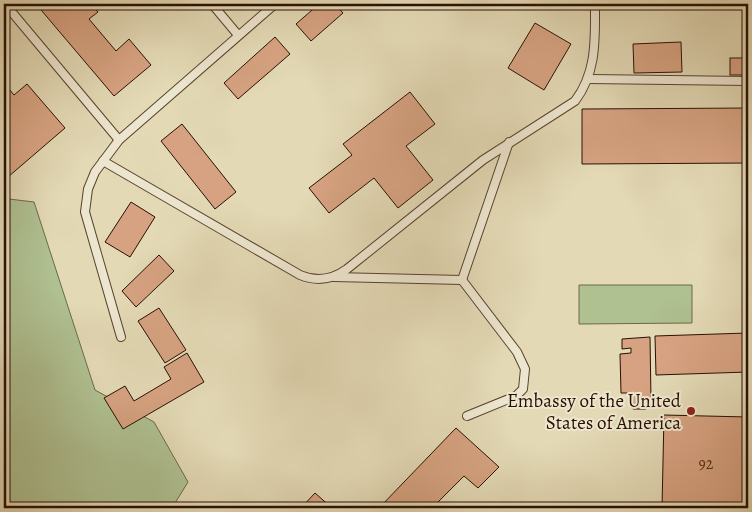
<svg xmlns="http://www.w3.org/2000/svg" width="752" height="512" font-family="Alegreya,serif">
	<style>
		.green { fill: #afc091; stroke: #6c684a }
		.building { fill: #d6a281; stroke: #291002 }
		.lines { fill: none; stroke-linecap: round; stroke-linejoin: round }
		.service-casing { stroke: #58422f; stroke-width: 10 }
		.service { stroke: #ede6cf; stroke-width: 8 }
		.poi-dot { fill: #8f2418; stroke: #ede6cf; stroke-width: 2 }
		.labels { text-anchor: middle; stroke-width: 4; stroke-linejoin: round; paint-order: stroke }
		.number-label { font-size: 16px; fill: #543422 }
		.poi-label { font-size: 19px; fill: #291002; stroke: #ede6cf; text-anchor: end }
	</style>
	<rect width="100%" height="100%" fill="#e3d9b5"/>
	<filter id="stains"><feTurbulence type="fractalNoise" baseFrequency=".004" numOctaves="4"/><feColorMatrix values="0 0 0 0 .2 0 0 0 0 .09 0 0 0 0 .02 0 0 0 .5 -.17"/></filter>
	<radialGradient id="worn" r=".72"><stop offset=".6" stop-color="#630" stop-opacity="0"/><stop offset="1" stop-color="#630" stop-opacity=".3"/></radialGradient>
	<g class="green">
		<polygon points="4,193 9,199 34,202 95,390 154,422 188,482 172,508 4,508"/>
		<polygon points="579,285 692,285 692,323 579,324"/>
	</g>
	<g class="building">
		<polygon points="36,4 91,4 98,12 89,19 116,51 129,39 151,65 114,96"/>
		<polygon points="319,4 335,4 343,13 311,41 296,24"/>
		<polygon points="535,23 571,44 544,90 508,68"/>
		<polygon points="275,37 290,54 238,99 224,83"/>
		<polygon points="681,42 682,72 634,73 633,44"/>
		<rect x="730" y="58" width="17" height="17"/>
		<polygon points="4,83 14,95 27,84 65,128 8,177 4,172"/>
		<polygon points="410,92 435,124 406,146 433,180 398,208 374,178 329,213 309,188 352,155 343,144"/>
		<polygon points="748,108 748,163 582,164 582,109"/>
		<polygon points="182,124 236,192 215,209 161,141"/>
		<polygon points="131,202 155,217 130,257 105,242"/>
		<polygon points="159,255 174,271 136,307 122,291"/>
		<polygon points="159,308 186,350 165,363 138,321"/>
		<polygon points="748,333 748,372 656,375 655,336"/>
		<polygon points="650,337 651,401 646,401 646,409 633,409 632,393 621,393 620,354 631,353 631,348 622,349 622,339"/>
		<polygon points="187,353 204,382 123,429 104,398 125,386 134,401 171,379 164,367"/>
		<polygon points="664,415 748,417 748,508 662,508"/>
		<polygon points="456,428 499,467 478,488 464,476 432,508 379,508"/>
		<polygon points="315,493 332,508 301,508"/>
	</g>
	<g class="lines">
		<g class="service-casing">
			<g id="service">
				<polyline points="5,4 119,140"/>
				<polyline points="212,4 238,35"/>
				<polyline points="589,79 748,81"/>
				<path d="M103,161L300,275C317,282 332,280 347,269L483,160L575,101C597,72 595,39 595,4"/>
				<polyline points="334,277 462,280"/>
				<polyline points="462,280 517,352 525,369 523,389 516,396 467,416"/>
				<polyline points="462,280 509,142"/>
				<polyline points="121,337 85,212 88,189 95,172 119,140 275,4"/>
			</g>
		</g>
		<use href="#service" class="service"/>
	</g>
	<circle class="poi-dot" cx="691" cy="411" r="5"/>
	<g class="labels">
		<g class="number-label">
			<text x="706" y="469">92</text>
		</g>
		<g class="poi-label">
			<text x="681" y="407">Embassy of the United<tspan x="681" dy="22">States of America</tspan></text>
		</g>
	</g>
	<rect width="752" height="512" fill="none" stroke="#e3d9b5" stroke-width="20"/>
	<rect x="5" y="5" width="742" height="502" fill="none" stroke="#291002" stroke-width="2.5"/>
	<rect x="10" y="10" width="732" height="492" fill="none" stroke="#291002"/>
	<rect width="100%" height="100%" filter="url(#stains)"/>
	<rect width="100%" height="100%" fill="url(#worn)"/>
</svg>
